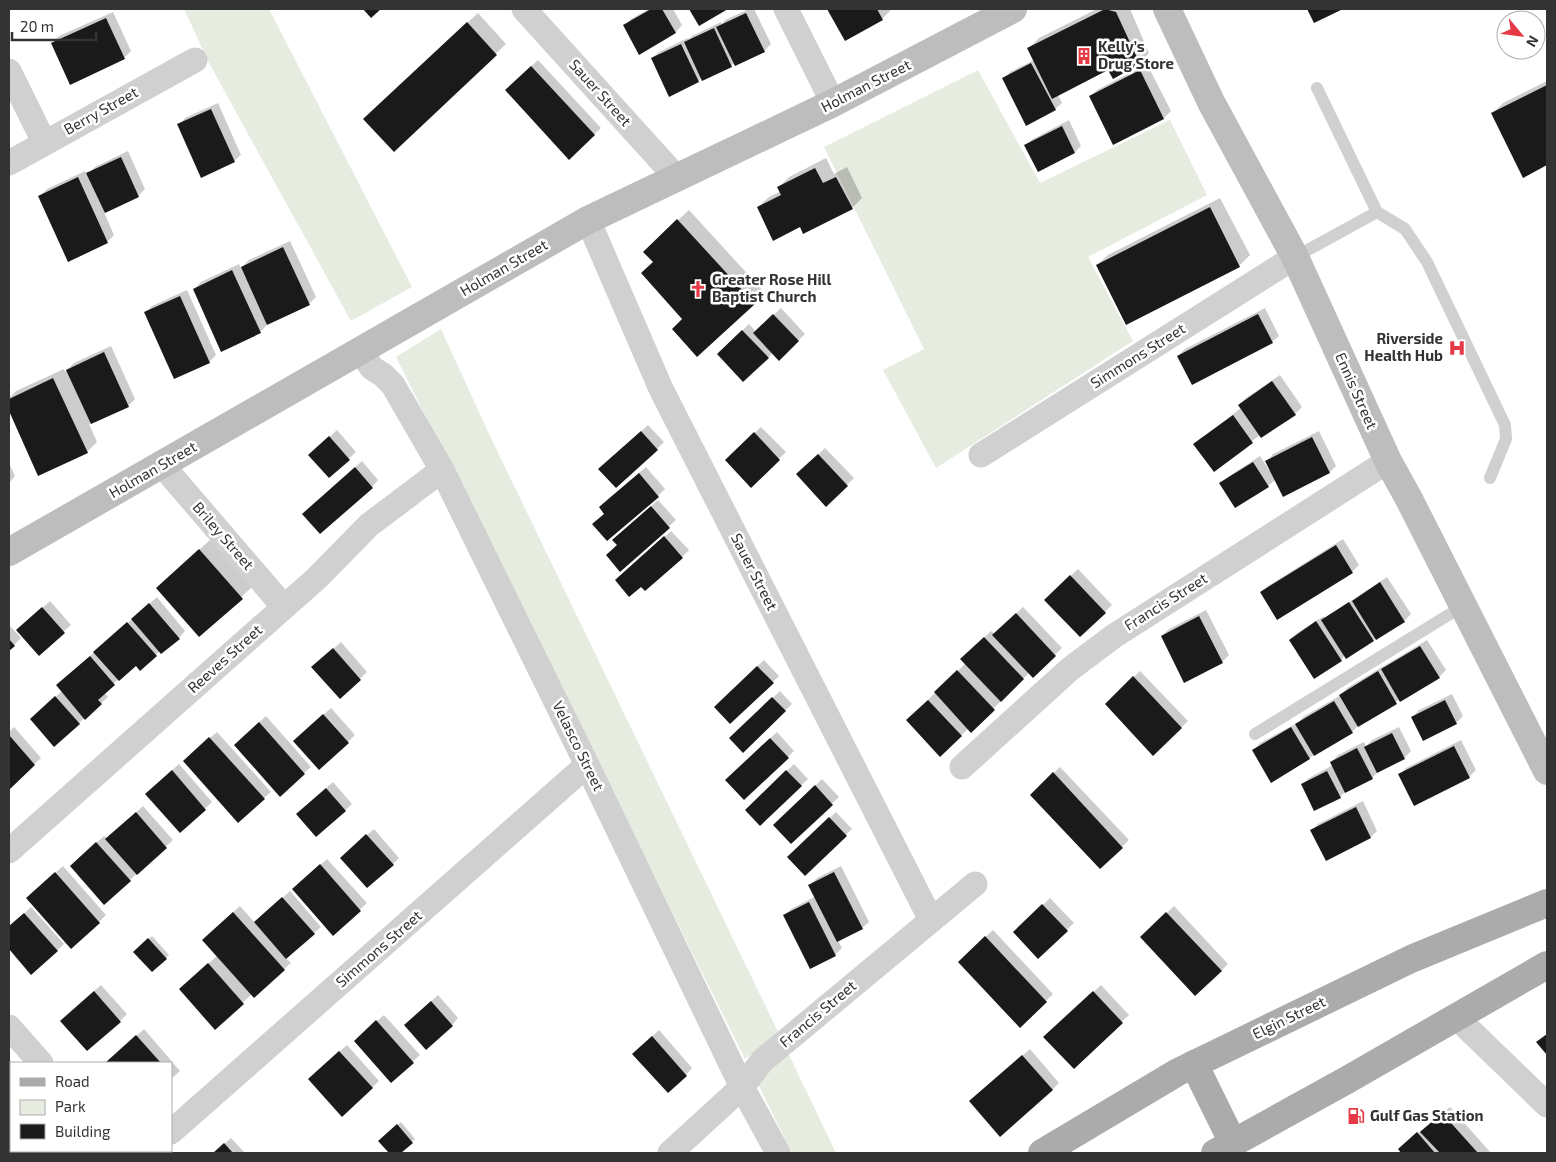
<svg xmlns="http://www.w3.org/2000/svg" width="1556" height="1162" font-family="'Exo 2',sans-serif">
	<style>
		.green { fill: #e6ecdf }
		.shadow { fill: #0003 }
		.building { fill: #1a1a1a }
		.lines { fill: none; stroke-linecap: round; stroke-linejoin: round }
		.lane { stroke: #d0d0d0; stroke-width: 12 }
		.street { stroke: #d0d0d0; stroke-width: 25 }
		.secondary { stroke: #bdbdbd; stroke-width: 28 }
		.primary { stroke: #ababab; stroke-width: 28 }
		.labels { text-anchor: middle; stroke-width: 5; stroke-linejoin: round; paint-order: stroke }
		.poi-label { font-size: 15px; font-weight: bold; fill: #333; stroke: #fff; text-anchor: start }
		.street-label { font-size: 15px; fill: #333; stroke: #fff }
	</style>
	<rect width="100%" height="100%" fill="#fff"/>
	<g class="green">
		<polygon points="184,9 269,9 412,287 351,321 209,63"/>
		<polygon points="978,70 1040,183 1170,120 1207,195 1088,257 1133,341 936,468 883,370 924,349 824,147"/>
		<polygon points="441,329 489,434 779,1034 745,1059 396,357"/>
		<polygon points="788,1053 836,1153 792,1153 757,1082"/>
	</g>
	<g class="shadow">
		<polygon points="649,9 673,9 682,25 676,32 640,53 625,26 631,19"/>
		<polygon points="749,9 754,9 771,44 764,51 702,78 698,81 652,58 659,52 688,38 689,39 692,36 721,22 722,24 725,20"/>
		<polygon points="829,9 892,9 882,19 846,39"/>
		<polygon points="1097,9 1130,9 1149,53 1139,63 1108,69 1058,95 1062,103 1055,109 1003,79 1010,72 1034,60 1029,48 1039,38"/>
		<polygon points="113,12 131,51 124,58 53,43 59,36"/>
		<polygon points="478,13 506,44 394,150 375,109"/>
		<polygon points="538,60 601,128 569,158 513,83"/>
		<polygon points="1147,64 1171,111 1164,118 1114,143 1090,97 1097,90"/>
		<polygon points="1547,81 1547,164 1524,176 1492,114 1503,103"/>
		<polygon points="218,103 241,155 234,161 179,125 185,118"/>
		<polygon points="1069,120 1081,146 1075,152 1026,145 1033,139"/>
		<polygon points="128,151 145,189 138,196 104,212 114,235 108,241 69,260 40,196 47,189 85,171 87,175 95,167"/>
		<polygon points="826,158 834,174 847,167 862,198 852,208 800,226 758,207 769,197 781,191 779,187 789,177"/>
		<polygon points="1220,198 1250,255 1239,266 1126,323 1097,265 1108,255"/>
		<polygon points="689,210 765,293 754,303 684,319 654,262 655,241"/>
		<polygon points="290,241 316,297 309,304 266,324 267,325 260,332 194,289 201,282 239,264 241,268 249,260"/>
		<polygon points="187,290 216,355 209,362 145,313 152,306"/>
		<polygon points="781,308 805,334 779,359 773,353 743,381 718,354 749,324 756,332"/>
		<polygon points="1265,308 1279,336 1272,342 1178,356 1185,349"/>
		<polygon points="111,346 135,399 128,406 89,424 97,442 87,452 39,474 9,408 9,398 16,391 64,369 65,372 74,363"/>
		<polygon points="1280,375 1302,407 1295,414 1260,435 1214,470 1195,444 1241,408 1239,405 1246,398"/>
		<polygon points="648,425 664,442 657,449 607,462"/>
		<polygon points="761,427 786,452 751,486 726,460"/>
		<polygon points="337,430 356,452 329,477 317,448"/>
		<polygon points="1319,431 1336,466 1330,472 1276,479 1268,486 1221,484 1228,477 1260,456 1269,470 1271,470 1267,461 1273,454"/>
		<polygon points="825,448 854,478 826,505 798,474"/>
		<polygon points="362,461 378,480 372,487 311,507"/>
		<polygon points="9,463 15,476 9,483"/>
		<polygon points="646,467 665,489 658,496 607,500"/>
		<polygon points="658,500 676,520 620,570 618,545 620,534"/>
		<polygon points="671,531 689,550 682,557 623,573"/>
		<polygon points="1343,539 1359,565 1352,572 1262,592 1268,586"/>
		<polygon points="210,540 252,587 199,636 168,578"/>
		<polygon points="1078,569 1112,605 1080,636 1046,600"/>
		<polygon points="1387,577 1411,614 1404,621 1373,640 1345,655 1341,660 1290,640 1297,633 1324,616 1325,618"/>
		<polygon points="157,597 185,631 179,638 160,651 140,669 136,664 104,692 108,697 79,723 38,712 62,691 64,679"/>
		<polygon points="50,601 71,625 39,654 24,624"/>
		<polygon points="1023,607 1062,648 1033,676 1029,673 971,731 969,728 940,755 907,720 966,663 969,652 991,631 995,634"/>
		<polygon points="1206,610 1229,655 1222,662 1162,636 1169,629"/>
		<polygon points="9,625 21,638 9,650"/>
		<polygon points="1427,640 1446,670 1439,677 1400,699 1358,726 1352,732 1314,754 1310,758 1272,781 1254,750 1260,743 1299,722 1303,717 1341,695 1347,688"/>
		<polygon points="341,642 367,672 340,698 320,661"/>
		<polygon points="764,660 779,676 730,723 715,707"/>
		<polygon points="1140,671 1188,721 1153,754 1106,704"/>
		<polygon points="780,691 792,704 743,751 730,738"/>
		<polygon points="1452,694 1463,716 1456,723 1413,717 1419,710"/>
		<polygon points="331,708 355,735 348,742 302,734"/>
		<polygon points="266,716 311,767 304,773 242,738"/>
		<polygon points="14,727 41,758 10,787 9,732"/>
		<polygon points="1399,727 1411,751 1404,758 1379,771 1372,778 1345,792 1340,797 1302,785 1309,778 1333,765 1331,762 1338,755 1364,742 1366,746 1372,740"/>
		<polygon points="217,732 271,792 264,798 191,754"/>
		<polygon points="777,732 794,751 744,799 726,780"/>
		<polygon points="1461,740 1476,770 1469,777 1399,775 1406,768"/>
		<polygon points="179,764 212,802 180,832 154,787"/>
		<polygon points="794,764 808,779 760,824 746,810"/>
		<polygon points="1060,767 1129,840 1100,868 1031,795"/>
		<polygon points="822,779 839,797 791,842 775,825"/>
		<polygon points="333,782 352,804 316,836 304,808"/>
		<polygon points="1363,801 1377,831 1371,837 1311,831 1318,824"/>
		<polygon points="143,806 173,840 130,880 78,859 104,836 107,839"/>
		<polygon points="836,812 852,829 805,874 789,857"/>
		<polygon points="374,829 399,858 393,864 349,851"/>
		<polygon points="327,859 367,903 333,934 300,883"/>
		<polygon points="63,866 106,915 99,922 34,891"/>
		<polygon points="841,866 869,922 862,928 838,941 842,948 835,955 785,915 791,909 816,896 810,885 817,878"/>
		<polygon points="290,891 321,927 286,958 291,963 284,969 252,994 215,1028 188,982 218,955 210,933 240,906 255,923"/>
		<polygon points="1050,898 1074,923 1038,957 1015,932"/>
		<polygon points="1174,906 1228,964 1196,995 1142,937"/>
		<polygon points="31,907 64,944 32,974 9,948 9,927"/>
		<polygon points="993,930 1053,994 1020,1026 959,962"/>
		<polygon points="152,936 169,955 152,971 135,952"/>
		<polygon points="101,985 127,1014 120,1021 68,1014"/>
		<polygon points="1101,985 1129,1015 1074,1067 1052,1031"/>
		<polygon points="438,995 458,1018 452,1025 413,1018"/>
		<polygon points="384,1015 420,1055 391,1081 362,1034"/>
		<polygon points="144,1029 180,1071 171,1079 171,1063 107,1063"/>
		<polygon points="659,1030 692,1068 686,1075 641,1047"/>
		<polygon points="347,1045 379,1081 372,1088 316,1072"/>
		<polygon points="1030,1049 1059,1083 1052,1090 977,1095"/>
		<polygon points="1450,1107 1491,1153 1403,1153 1400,1149 1406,1143"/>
		<polygon points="401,1122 415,1139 399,1153 390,1153 380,1141"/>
		<polygon points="11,1128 11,1151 65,1151 62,1153 9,1153 9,1130"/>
		<polygon points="231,1138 245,1153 214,1153"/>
	</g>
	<g class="building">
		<polygon points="363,9 381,9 371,18"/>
		<polygon points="651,9 662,9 676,33 639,55 623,25"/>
		<polygon points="689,9 728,9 699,26"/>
		<polygon points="827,9 877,9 883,20 845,41"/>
		<polygon points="1105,9 1116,12 1140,64 1113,79 1108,70 1052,99 1027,48"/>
		<polygon points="1307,9 1343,9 1314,23"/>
		<polygon points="746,13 765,52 735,66 716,27"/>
		<polygon points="106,18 125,59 70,85 51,43"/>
		<polygon points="467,22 497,55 394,152 363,119"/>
		<polygon points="714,28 732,67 702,81 684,42"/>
		<polygon points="681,44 699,82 669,97 651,58"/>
		<polygon points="1031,63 1056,110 1026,126 1002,78"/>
		<polygon points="531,66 595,135 569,160 505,90"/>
		<polygon points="1140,70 1164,119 1113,145 1089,96"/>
		<polygon points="1547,85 1547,165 1523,178 1491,113"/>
		<polygon points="211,109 235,162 201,178 177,124"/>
		<polygon points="1062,126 1075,153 1038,172 1024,145"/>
		<polygon points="121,157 139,197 105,213 86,173"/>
		<polygon points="815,168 823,183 836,177 853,209 803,234 800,227 773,241 757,207 781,195 777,187"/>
		<polygon points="78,177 108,243 68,262 38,196"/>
		<polygon points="1210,207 1240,267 1126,325 1096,265"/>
		<polygon points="677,219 755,304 697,357 672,329 682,319 641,273 653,262 643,252"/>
		<polygon points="283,247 310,305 267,325 241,267"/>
		<polygon points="232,270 261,333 221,352 193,289"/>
		<polygon points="180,296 210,363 174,379 144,312"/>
		<polygon points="773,314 799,341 779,361 753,333"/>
		<polygon points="1258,314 1273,343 1192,385 1177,356"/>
		<polygon points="742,330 769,358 743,382 717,354"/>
		<polygon points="104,352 129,407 91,424 66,370"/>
		<polygon points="53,378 88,453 38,476 9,411 9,399"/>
		<polygon points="1272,381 1296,415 1261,438 1238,405"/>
		<polygon points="1233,415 1253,443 1214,472 1193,444"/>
		<polygon points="641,431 658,450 616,488 598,469"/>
		<polygon points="754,432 780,460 751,488 725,460"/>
		<polygon points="329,436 350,460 329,478 308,455"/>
		<polygon points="1312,437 1330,473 1283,497 1265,461"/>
		<polygon points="818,454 848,486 826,507 796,474"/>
		<polygon points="1253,462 1269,487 1235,508 1219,483"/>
		<polygon points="355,467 373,488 320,534 302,514"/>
		<polygon points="639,473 659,497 607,541 592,524 604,514 599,507"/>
		<polygon points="651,506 670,528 620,572 606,555 617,545 612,540"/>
		<polygon points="664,536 683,558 645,591 641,587 629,597 615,580"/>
		<polygon points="1336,545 1353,573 1277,620 1260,592"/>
		<polygon points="199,549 243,599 199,637 156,588"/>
		<polygon points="1070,575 1106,613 1080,637 1044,600"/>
		<polygon points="1380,582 1405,622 1376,640 1352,601"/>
		<polygon points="1349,602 1374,641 1346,659 1321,620"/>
		<polygon points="149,603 180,639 161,654 131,619"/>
		<polygon points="42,607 65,633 39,656 16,630"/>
		<polygon points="1016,613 1056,656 1033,678 992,635"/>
		<polygon points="1199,616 1223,663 1184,683 1161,636"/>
		<polygon points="1316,621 1342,661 1314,679 1289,640"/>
		<polygon points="127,622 157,656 140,671 136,666 119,681 93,652"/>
		<polygon points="984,637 1024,679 1001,702 960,659"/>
		<polygon points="9,639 15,646 9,651"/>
		<polygon points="1420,646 1440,678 1400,702 1381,669"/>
		<polygon points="333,648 361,680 340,699 311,667"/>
		<polygon points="90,656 115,685 98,700 102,704 85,720 56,685"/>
		<polygon points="757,666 774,683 730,724 714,707"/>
		<polygon points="957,670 995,710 971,733 934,692"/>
		<polygon points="1378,671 1397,704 1358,727 1339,695"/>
		<polygon points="1133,676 1182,728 1153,756 1105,704"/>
		<polygon points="55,696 80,724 54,747 30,719"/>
		<polygon points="772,697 786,711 743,753 729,738"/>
		<polygon points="928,700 962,736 940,757 906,720"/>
		<polygon points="1445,700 1457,724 1423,741 1411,717"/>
		<polygon points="1334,701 1353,733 1314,756 1295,724"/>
		<polygon points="323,714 349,743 319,770 293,741"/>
		<polygon points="259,722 305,774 280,797 234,745"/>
		<polygon points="1291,727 1310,759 1271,783 1252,750"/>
		<polygon points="1392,733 1405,759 1377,773 1364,747"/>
		<polygon points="9,735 35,765 10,789 9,788"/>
		<polygon points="209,737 265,799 238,823 183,761"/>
		<polygon points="770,738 789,758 744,800 725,780"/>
		<polygon points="1454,746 1470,778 1414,806 1398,774"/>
		<polygon points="1357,748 1373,779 1345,793 1330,762"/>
		<polygon points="172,770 206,810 180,833 145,794"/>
		<polygon points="786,770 802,786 760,826 745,810"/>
		<polygon points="1327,771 1341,798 1314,811 1301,784"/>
		<polygon points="1053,772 1123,848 1100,869 1030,795"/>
		<polygon points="815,785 833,805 791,844 773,825"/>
		<polygon points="326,788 346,811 316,837 296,814"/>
		<polygon points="1356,807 1371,838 1326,861 1310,830"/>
		<polygon points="136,812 167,848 137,875 105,839"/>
		<polygon points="829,817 847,836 805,876 787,857"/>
		<polygon points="366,834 394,865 367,888 340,858"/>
		<polygon points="96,842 131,881 104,905 70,866"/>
		<polygon points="320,864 361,911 333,936 292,889"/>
		<polygon points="55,872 100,923 71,949 26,898"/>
		<polygon points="834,872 863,929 837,942 808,885"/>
		<polygon points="282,897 315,934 286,959 254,922"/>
		<polygon points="809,902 836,956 810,969 783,915"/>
		<polygon points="1042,904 1068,931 1038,959 1013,932"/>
		<polygon points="233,912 285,970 254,998 202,940"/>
		<polygon points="1166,912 1222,971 1195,996 1140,937"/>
		<polygon points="24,913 58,951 31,975 9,949 9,926"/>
		<polygon points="985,936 1047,1002 1020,1028 958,962"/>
		<polygon points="148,938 167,959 152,972 133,952"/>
		<polygon points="208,963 244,1004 215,1030 179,989"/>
		<polygon points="94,991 121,1022 87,1051 60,1021"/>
		<polygon points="1093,991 1123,1023 1074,1069 1043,1037"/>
		<polygon points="431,1001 453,1026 426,1050 404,1025"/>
		<polygon points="376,1020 414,1063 391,1083 354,1041"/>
		<polygon points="1547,1034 1547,1055 1536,1042"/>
		<polygon points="136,1035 161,1063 105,1063"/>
		<polygon points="652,1036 687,1076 668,1093 632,1054"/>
		<polygon points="339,1051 373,1088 342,1117 308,1079"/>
		<polygon points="1022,1055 1053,1090 1000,1137 969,1101"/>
		<polygon points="1442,1113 1478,1153 1440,1153 1420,1132"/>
		<polygon points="397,1124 413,1143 401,1153 389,1153 378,1141"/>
		<polygon points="11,1127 11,1151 67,1151 64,1153 9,1153 9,1129"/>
		<polygon points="1417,1132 1435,1153 1401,1153 1398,1149"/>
		<polygon points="224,1143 233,1153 213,1153"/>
	</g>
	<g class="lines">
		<g class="lane">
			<polyline points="1377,212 1405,229 1427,262 1505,425 1506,439 1490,478"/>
			<polyline points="1295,257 1377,212 1317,88"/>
			<polyline points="1255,734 1463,606"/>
		</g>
		<g class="street">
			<polyline points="524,9 676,177"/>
			<polyline points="786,9 833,103"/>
			<polyline points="9,71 44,142"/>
			<polyline points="9,163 195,60"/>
			<polyline points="588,220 661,389 931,920"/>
			<polyline points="360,351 372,368 383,375 393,385 442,470 587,765 742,1087 778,1153"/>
			<polyline points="981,455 1295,257"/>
			<polyline points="162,465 284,607"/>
			<polyline points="962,767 1070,669 1114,636 1388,461"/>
			<polyline points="9,851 317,578 369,525 442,470"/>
			<polyline points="1456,1017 1547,1105"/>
			<polyline points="9,1027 41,1063"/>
			<polyline points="171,1132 587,765"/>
			<polyline points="120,1151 123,1153"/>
			<polyline points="148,1153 151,1151"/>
			<polyline points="670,1153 742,1087 762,1061 975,884"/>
		</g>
		<g class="secondary">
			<polyline points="1167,9 1211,102 1295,257 1388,461 1409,499 1547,771"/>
			<polyline points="9,552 588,220 833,103 1013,9"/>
		</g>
		<g class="primary">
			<polyline points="1194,1064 1233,1143"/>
			<polyline points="1042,1153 1178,1072 1411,959 1547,903"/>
			<polyline points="1215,1153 1347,1080 1547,965"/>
		</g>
	</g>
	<defs>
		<g id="building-bare" transform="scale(1.35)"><path d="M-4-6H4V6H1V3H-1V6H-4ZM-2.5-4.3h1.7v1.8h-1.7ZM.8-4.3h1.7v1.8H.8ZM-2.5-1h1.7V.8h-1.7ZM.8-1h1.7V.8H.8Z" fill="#e63946" stroke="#fff" stroke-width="2.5" paint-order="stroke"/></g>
		<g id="church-bare" transform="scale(1.35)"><path d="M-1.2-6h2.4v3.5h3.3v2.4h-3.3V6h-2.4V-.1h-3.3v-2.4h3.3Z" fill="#e63946" stroke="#fff" stroke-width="2.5" paint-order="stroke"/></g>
		<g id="hospital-bare" transform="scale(1.35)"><path d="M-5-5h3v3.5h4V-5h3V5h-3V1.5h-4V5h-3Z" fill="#e63946" stroke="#fff" stroke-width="2.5" paint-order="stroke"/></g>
		<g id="fuel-bare" transform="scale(1.35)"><path d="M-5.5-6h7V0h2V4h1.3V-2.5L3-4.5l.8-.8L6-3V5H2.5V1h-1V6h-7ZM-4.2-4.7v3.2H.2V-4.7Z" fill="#e63946" stroke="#fff" stroke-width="2.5" paint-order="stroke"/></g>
	</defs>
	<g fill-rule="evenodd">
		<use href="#building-bare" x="1084" y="56"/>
		<use href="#church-bare" x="698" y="289"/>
		<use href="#hospital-bare" x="1457" y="348"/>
		<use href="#fuel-bare" x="1356" y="1116"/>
	</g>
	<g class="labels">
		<g class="poi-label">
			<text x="1098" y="52">Kelly’s<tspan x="1098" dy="17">Drug Store</tspan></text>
			<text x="712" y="285">Greater Rose Hill<tspan x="712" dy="17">Baptist Church</tspan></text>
			<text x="1443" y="344" text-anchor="end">Riverside<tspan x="1443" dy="17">Health Hub</tspan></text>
			<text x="1370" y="1121">Gulf Gas Station</text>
		</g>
		<g class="street-label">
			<text transform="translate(866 86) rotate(-27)" y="5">Holman Street</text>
			<text transform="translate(600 93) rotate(48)" y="5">Sauer Street</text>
			<text transform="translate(101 111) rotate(-29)" y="5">Berry Street</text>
			<text transform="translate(504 268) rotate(-30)" y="5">Holman Street</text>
			<text transform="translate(1138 356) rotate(-32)" y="5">Simmons Street</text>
			<text transform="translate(1356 391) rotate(66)" y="5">Ennis Street</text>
			<text transform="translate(153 470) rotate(-30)" y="5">Holman Street</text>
			<text transform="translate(223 536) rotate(49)" y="5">Briley Street</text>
			<text transform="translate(754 572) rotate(63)" y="5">Sauer Street</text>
			<text transform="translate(1166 602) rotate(-32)" y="5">Francis Street</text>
			<text transform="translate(225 659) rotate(-42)" y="5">Reeves Street</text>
			<text transform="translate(578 746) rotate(64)" y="5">Velasco Street</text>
			<text transform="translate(379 949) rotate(-41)" y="5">Simmons Street</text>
			<text transform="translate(818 1014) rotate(-40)" y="5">Francis Street</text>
			<text transform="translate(1289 1018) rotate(-26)" y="5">Elgin Street</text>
		</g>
	</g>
	<rect width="1556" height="1162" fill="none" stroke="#333333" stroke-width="20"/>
	<rect x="10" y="1062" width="162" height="90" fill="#ffffff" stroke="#adadad"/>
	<rect x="20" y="1078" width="25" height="8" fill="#ababab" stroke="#adadad"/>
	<text x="55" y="1087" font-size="15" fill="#333333">Road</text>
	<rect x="20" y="1100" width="25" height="15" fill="#e6ecdf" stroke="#adadad"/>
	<text x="55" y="1112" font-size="15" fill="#333333">Park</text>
	<rect x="20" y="1124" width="25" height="15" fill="#1a1a1a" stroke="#adadad"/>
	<text x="55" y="1137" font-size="15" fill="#333333">Building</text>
	<g transform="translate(1521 35) rotate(119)"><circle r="24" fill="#ffffff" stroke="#adadad"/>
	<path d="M0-4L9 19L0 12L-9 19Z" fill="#e63946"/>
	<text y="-8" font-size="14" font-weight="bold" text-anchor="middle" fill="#333333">N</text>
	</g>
	<path d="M12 32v8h84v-8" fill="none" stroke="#333333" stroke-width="2.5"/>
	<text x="20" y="32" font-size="15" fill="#333333" stroke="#ffffff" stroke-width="4" paint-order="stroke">20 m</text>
</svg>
